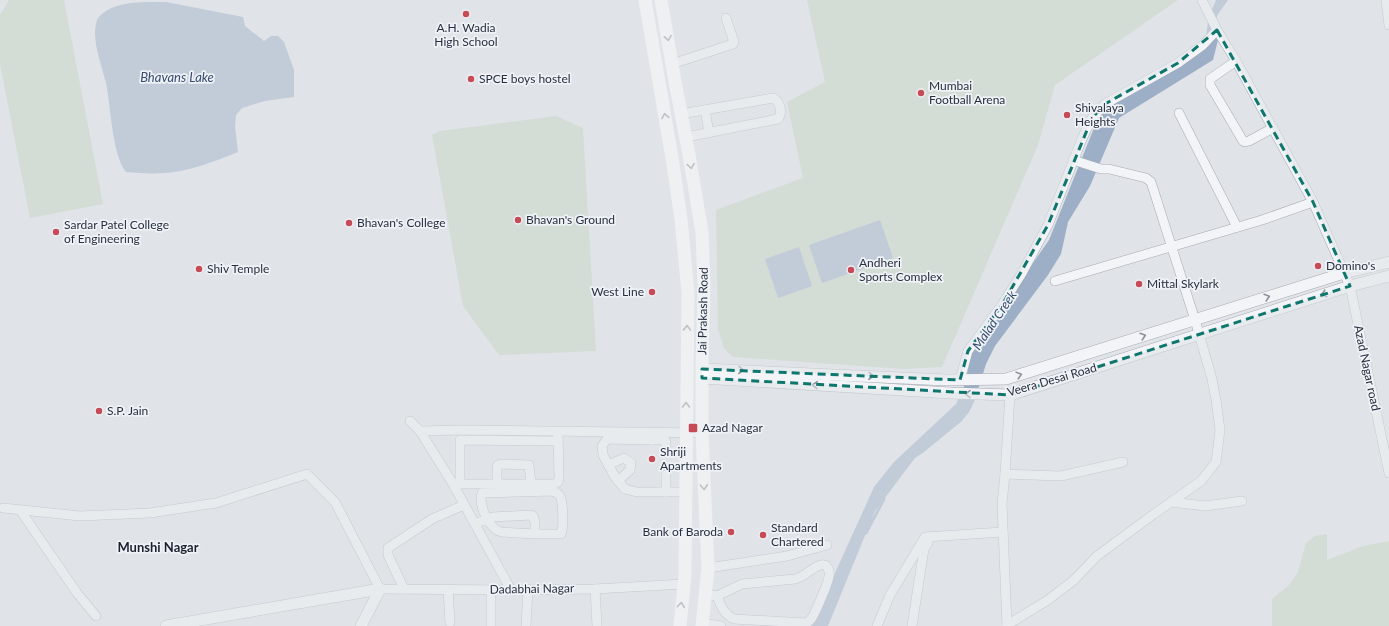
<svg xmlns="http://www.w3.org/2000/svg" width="1389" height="626" font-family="Lato,sans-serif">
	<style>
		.green { fill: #c5d2c1 }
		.water { fill: #9dafc6 }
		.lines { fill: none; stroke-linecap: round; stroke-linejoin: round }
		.stream { stroke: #9dafc6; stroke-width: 3 }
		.minor-casing { stroke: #a5aab2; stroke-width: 10 }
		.tertiary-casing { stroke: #a5aab2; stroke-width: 12 }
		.minor { stroke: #f2f4f7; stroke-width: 9 }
		.tertiary { stroke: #f2f4f7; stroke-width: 11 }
		.secondary { stroke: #fff; stroke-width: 13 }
		.oneway { stroke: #94989f }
		.oneway2 { stroke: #8e929b }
		.marked { fill: none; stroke: #0f766e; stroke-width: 3; stroke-dasharray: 8 5; stroke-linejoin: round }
		.poi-dot { fill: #c74b57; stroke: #eff2f6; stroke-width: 1.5 }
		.labels { text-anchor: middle; stroke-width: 3.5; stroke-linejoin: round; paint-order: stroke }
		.poi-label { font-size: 12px; fill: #29303f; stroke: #eff2f6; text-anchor: start }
		.street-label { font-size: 12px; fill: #29303f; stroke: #eff2f6 }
		.water-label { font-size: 13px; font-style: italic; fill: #364d70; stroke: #eff2f6 }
		.neighbourhood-label { font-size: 13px; font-weight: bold; fill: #1c212f; stroke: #eff2f6 }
	</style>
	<rect width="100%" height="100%" fill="#e0e3e8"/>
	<g class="green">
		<polygon points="9,0 64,0 103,204 30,218 0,64 0,15"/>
		<polygon points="807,0 1178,0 1055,85 1038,145 942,367 903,369 733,357 724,348 718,329 716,210 803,178 787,102 825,82"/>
		<polygon points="556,116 583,128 596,351 499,355 463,306 432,135 440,131"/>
		<polygon points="1327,534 1327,560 1363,546 1389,541 1389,626 1272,626 1272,599 1290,584 1298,572 1306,543 1315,536"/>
	</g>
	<g class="water">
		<path d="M1216,0H1228L1218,14L1215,21L1219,36L1213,60L1119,118L1090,186L1068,222L1061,254L1048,275L995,346L986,364L974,402L969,412L962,421L924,452L915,458L875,511L828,626H811L874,487L894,462L956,404L963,389L967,375L970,354L1049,240L1096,123L1105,109L1206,47C1206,28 1208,18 1216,0Z"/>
		<path d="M166,2L243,17L245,26L264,41L271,36H278L284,42L294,70V97L265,101L242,108L236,115L235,127L238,152C216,161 188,172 164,173C151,174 139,173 126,172C112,155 111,107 106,83C102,67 95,49 95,32C95,29 96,23 97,20C109,0 145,2 166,2Z"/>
		<polygon points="880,220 893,258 822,283 809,245"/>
		<polygon points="799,247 812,286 778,298 765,259"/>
	</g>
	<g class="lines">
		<polyline class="stream" points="866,533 884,499"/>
		<g class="minor-casing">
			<g id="minor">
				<polyline points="1202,0 1217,30 1236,61 1313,202 1350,286 1389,473"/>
				<polyline points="1386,0 1389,25"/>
				<polyline points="1236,61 1210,79 1210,85 1243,141 1245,142 1249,141 1273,128"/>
				<polyline points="672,64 733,44 734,42 726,18"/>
				<polyline points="705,110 709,133"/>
				<polyline points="1179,113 1237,227"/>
				<path d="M681,114L773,98C780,101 783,113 778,119L686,137"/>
				<polyline points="1055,281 1262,220 1313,202"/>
				<polyline points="960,380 968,351 1002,305 1022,273 1048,225 1082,139 1092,118 1105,104 1178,63 1203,45 1217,30"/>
				<polyline points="410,421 420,431 453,484 511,590"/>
				<polyline points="420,431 460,430 702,433"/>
				<polyline points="651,433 651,440 607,439 602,446 603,455 615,477 625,489 637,492 685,492"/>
				<polyline points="651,440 665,440 666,442 666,452"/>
				<polyline points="608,465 624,458 631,463 630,470 618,481"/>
				<polyline points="1005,474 1061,476 1123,462"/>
				<polyline points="666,475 666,492"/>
				<polyline points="497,483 497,467 498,465 501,464 529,465 531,484"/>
				<polyline points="453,484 555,484 558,482 559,479 558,432"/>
				<polyline points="460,484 460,440 558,441"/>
				<polyline points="1171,502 1205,506 1242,501"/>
				<polyline points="3,508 80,516 150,513 216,503 307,474 335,502 380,589 511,590 595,589 684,584"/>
				<polyline points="20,510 77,593 96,616"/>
				<path d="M475,524L486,519L493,517L531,515L533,516L535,522V534H561C564,529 563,501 560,496C558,493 555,492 552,491L482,493C478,505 489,529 501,532L535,534"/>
				<polyline points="708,568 787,556 827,545"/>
				<polyline points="404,589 388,555 388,548 432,519 464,505"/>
				<polyline points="448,589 450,623"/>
				<polyline points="595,589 597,626"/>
				<polyline points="491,590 491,626"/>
				<path d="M704,594L717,596L742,584L795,579C804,578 817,562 825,565C828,566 830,573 829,576C829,581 814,616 811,619C810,621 808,622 806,623L734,619C724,614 721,607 717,596"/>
				<polyline points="702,623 721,626"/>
				<polyline points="1007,625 1048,600 1074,580 1097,556 1154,514 1201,481 1216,462 1220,430 1216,400 1212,379 1195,320 1151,182 1146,178 1109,169 1101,169 1073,160"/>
				<polyline points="526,626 528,589"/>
				<polyline points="877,626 890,595 925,537 1003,532"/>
				<polyline points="912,626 924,549 928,543"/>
				<polyline points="1007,626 1002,504 1005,474 1010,395"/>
			</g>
		</g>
		<g class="tertiary-casing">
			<g id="tertiary">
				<polyline points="702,369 946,380 1006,379 1344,273 1389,262"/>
				<polyline points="702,378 951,393 1010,395 1350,286 1389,276"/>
				<polyline points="166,626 380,589"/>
				<polyline points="361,626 380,589"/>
			</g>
		</g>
		<use href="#minor" class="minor"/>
		<use href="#tertiary" class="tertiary"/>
		<g class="secondary">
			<polyline points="645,0 673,164 681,219 688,293 685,574 680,626"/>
			<polyline points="661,0 674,76 689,155 702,232 704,285 702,369 702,433 708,568 702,626"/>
		</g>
	</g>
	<defs><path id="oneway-chevron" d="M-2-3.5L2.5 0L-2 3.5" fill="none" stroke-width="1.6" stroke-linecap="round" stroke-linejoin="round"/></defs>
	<g class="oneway">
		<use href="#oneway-chevron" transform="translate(668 38) rotate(81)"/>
		<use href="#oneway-chevron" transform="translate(665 116) rotate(-100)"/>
		<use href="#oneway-chevron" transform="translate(691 166) rotate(81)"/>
		<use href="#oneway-chevron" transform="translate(687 328) rotate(-88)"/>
		<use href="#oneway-chevron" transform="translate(686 405) rotate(-90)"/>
		<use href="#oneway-chevron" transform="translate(704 487) rotate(87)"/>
		<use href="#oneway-chevron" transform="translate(681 605) rotate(-85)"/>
	</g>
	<g class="oneway2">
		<use href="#oneway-chevron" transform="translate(1324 294) rotate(162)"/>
		<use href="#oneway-chevron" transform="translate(1267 297) rotate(-17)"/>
		<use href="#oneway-chevron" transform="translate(1143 336) rotate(-17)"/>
		<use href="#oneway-chevron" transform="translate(741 370) rotate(2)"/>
		<use href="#oneway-chevron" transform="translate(1019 375) rotate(-17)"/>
		<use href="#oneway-chevron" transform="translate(871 376) rotate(3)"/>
		<use href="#oneway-chevron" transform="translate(815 385) rotate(-177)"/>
		<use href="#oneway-chevron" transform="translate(968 394) rotate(-179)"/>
	</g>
	<path d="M0 0H1389V626H0ZM1217,30L1313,202L1350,286L1010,395L702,378V369L960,380L968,351L1002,305L1048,225L1092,118L1105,104L1178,63Z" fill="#e0e3e8" fill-opacity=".55" fill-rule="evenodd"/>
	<path class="marked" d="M1217,30L1313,202L1350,286L1010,395L702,378V369L960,380L968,351L1002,305L1048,225L1092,118L1105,104L1178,63Z"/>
	<g class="poi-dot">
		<circle cx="466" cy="14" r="4"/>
		<circle cx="471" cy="79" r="4"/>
		<circle cx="921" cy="93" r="4"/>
		<circle cx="1067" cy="115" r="4"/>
		<circle cx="518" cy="220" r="4"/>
		<circle cx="349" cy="223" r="4"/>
		<circle cx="56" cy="232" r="4"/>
		<circle cx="1318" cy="266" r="4"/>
		<circle cx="199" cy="269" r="4"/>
		<circle cx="851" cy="270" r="4"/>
		<circle cx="1139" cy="284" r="4"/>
		<circle cx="652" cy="292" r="4"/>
		<circle cx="99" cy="411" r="4"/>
		<rect x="688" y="423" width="10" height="10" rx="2"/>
		<circle cx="652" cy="459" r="4"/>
		<circle cx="731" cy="532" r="4"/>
		<circle cx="763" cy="535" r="4"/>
	</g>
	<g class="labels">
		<g class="poi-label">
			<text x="466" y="32" text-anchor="middle">A.H. Wadia<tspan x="466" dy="14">High School</tspan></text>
			<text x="479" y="83">SPCE boys hostel</text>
			<text x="929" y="90">Mumbai<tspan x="929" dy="14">Football Arena</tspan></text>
			<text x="1075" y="112">Shivalaya<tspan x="1075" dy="14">Heights</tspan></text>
			<text x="526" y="224">Bhavan's Ground</text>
			<text x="357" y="227">Bhavan's College</text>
			<text x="64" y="229">Sardar Patel College<tspan x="64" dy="14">of Engineering</tspan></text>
			<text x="859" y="267">Andheri<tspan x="859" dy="14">Sports Complex</tspan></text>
			<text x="1326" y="270">Domino's</text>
			<text x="207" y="273">Shiv Temple</text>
			<text x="1147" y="288">Mittal Skylark</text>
			<text x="644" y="296" text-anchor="end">West Line</text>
			<text x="107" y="415">S.P. Jain</text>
			<text x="702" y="432">Azad Nagar</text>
			<text x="660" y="456">Shriji<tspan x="660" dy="14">Apartments</tspan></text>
			<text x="771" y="532">Standard<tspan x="771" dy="14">Chartered</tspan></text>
			<text x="723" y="536" text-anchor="end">Bank of Baroda</text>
		</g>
		<g class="street-label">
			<text transform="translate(703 311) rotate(-89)" y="4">Jai Prakash Road</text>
			<text transform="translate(1367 368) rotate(78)" y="4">Azad Nagar road</text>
			<text transform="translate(1052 380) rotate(-16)" y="4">Veera Desai Road</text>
			<text transform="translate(532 589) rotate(-1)" y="4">Dadabhai Nagar</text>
		</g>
		<g class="water-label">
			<text x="177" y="82">Bhavans Lake</text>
			<text transform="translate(994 320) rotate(-56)" y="5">Malad Creek</text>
		</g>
		<g class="neighbourhood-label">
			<text x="158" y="552">Munshi Nagar</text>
		</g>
	</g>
</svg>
